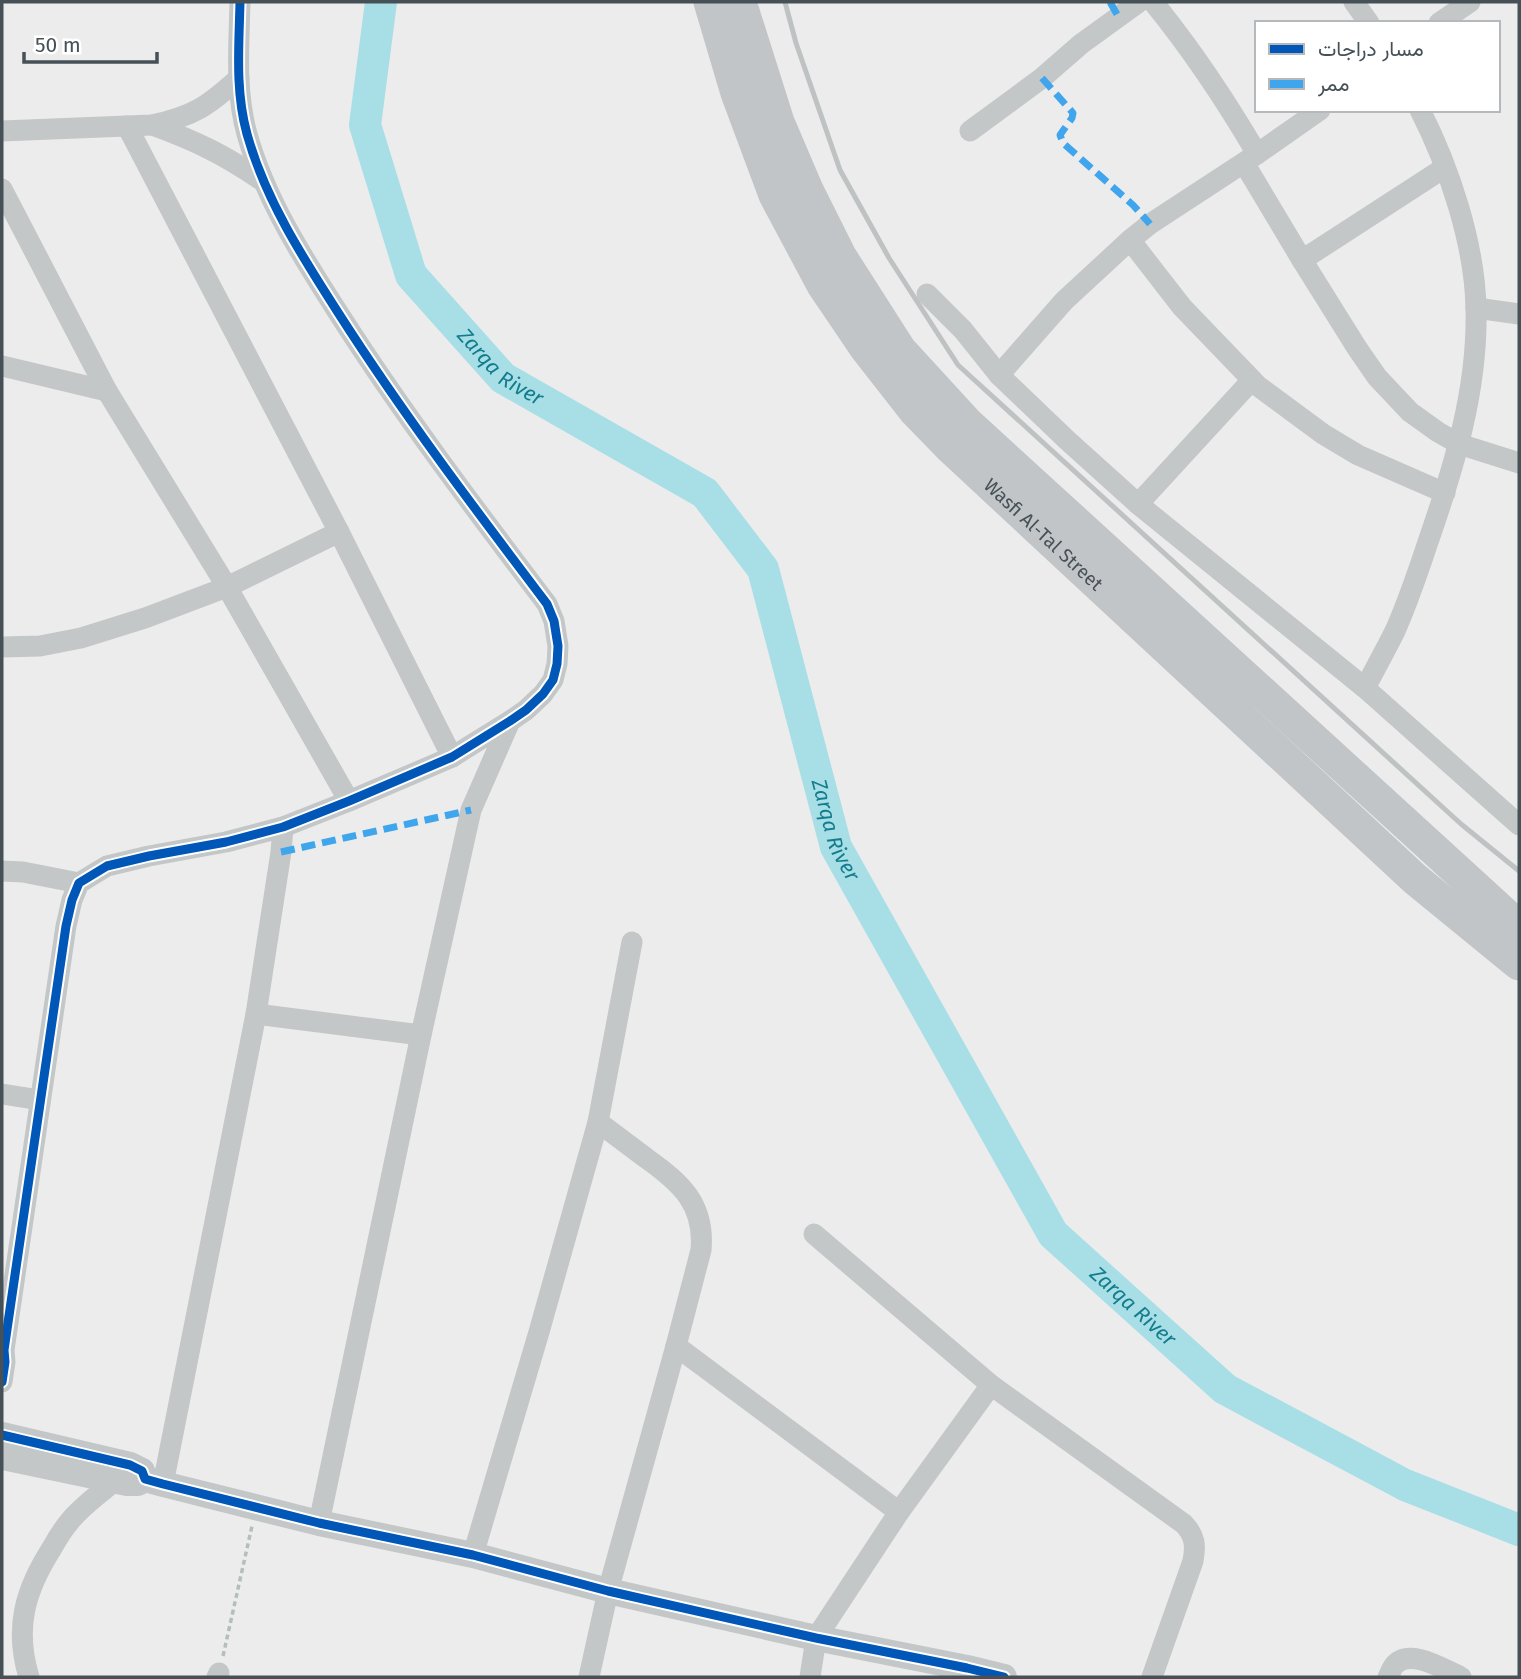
<svg xmlns="http://www.w3.org/2000/svg" width="1521" height="1679" font-family="'Fira Sans',Vazirmatn,sans-serif">
	<style>
		.lines { fill: none; stroke-linecap: round; stroke-linejoin: round }
		.river { stroke: #a8dfe7; stroke-width: 32 }
		.path { stroke: #b3bfba; stroke-width: 3.5; stroke-dasharray: 5 3.5; stroke-linecap: butt }
		.minor { stroke: #c3c7c8; stroke-width: 21 }
		.tertiary { stroke: #c3c7c8; stroke-width: 26 }
		.primary { stroke: #c2c5c7; stroke-width: 33 }
		.rail { stroke: #bfc2c3; stroke-width: 5 }
		.quiet { stroke: #3fa5ed; stroke-width: 7; stroke-dasharray: 14 7; stroke-linecap: butt }
		.cycleway-casing { stroke: #fff; stroke-width: 13 }
		.cycleway { stroke: #0057b8; stroke-width: 9 }
		.labels { text-anchor: middle; stroke-width: 5; stroke-linejoin: round; paint-order: stroke }
		.street-label { font-size: 19px; fill: #455057; stroke: #fff }
		.water-label { font-size: 21px; font-style: italic; fill: #147d8d; stroke: #fff }
	</style>
	<rect width="100%" height="100%" fill="#edecec"/>
	<g class="lines">
		<path class="river" id="s1" d="M381,2L365,125L411,275L503,378L705,493L763,569L836,847L1053,1234L1225,1389L1405,1485L1519,1530"/>
		<polyline class="path" points="223,1656 252,1526"/>
		<g class="minor">
			<polyline points="1354,2 1369,23"/>
			<polyline points="1439,23 1470,2"/>
			<path d="M152,125C196,141 225,155 264,182"/>
			<polyline points="127,126 339,532 452,757"/>
			<path d="M2,131L152,125C194,116 208,106 239,78"/>
			<polyline points="970,131 1042,78 1081,44 1139,2"/>
			<polyline points="1257,154 1320,110"/>
			<polyline points="1244,163 1302,260 1357,348 1377,377 1410,412 1438,432 1459,444 1519,463"/>
			<polyline points="2,189 107,391 227,587 349,801"/>
			<polyline points="1130,240 1182,307 1258,386 1323,434 1358,455 1445,493"/>
			<polyline points="1302,260 1444,168"/>
			<polyline points="927,294 963,330 999,375 1068,441 1138,504 1365,688 1519,825"/>
			<polyline points="1476,308 1519,314"/>
			<polyline points="2,366 107,391"/>
			<path d="M999,375L1064,301L1130,240L1150,224L1257,154C1226,101 1192,50 1153,2"/>
			<polyline points="1138,504 1252,380"/>
			<polyline points="2,647 40,646 81,638 145,618 227,587 339,532"/>
			<path d="M1365,688C1375,669 1385,651 1395,631C1408,602 1418,572 1428,542C1454,467 1478,389 1476,309C1475,244 1449,167 1420,110"/>
			<polyline points="2,871 23,872 79,883"/>
			<polyline points="256,1014 421,1035"/>
			<polyline points="2,1094 40,1100"/>
			<path d="M814,1234L991,1385L1184,1524C1195,1536 1196,1545 1193,1561L1152,1677"/>
			<polyline points="676,1346 899,1512"/>
			<path d="M2,1382L5,1362L4,1350L66,926L72,900L79,883L107,866L149,856L226,842L283,827L349,801L452,757L510,721L526,710L543,694L553,680L557,664L558,646L554,621L547,604C475,509 403,414 339,314C303,258 265,199 247,134C235,91 239,46 240,2"/>
			<polyline points="163,1484 256,1014 281,852 283,827"/>
			<polyline points="319,1523 421,1035 471,810 510,721"/>
			<polyline points="473,1555 539,1332 598,1122 632,942"/>
			<path d="M29,1677C14,1628 25,1590 52,1548C57,1539 63,1529 70,1521C82,1506 100,1494 114,1481"/>
			<polyline points="217,1677 219,1673"/>
			<path d="M589,1677L608,1591L676,1346L701,1250C705,1204 681,1183 646,1158C630,1146 614,1134 598,1122"/>
			<polyline points="810,1677 816,1638 899,1512 991,1385"/>
			<path d="M1388,1677C1390,1674 1391,1670 1393,1667C1408,1646 1443,1669 1461,1677"/>
		</g>
		<g class="tertiary">
			<polyline points="2,1435 130,1465 142,1471 145,1479 163,1484 319,1523 473,1555 608,1591 816,1638 967,1668 1004,1677"/>
			<polyline points="2,1457 127,1483 138,1483 145,1479"/>
		</g>
		<g class="primary">
			<path id="s2" d="M710,2L737,93L775,195L823,285L865,347L915,411L951,448L1415,879L1519,964"/>
			<polyline points="740,2 778,122 807,190 840,256 900,350 967,423 1519,927"/>
		</g>
		<polyline class="rail" points="785,2 796,43 840,170 889,258 958,365 1461,824 1519,871"/>
		<g class="quiet">
			<polyline points="1110,2 1118,16"/>
			<polyline points="1042,78 1073,113 1072,118 1060,135 1063,143 1133,205 1150,224"/>
			<polyline points="281,852 471,810"/>
		</g>
		<g class="cycleway-casing">
			<g id="cycleway">
				<path d="M2,1382L5,1362L4,1350L66,926L72,900L79,883L107,866L149,856L226,842L283,827L349,801L452,757L510,721L526,710L543,694L553,680L557,664L558,646L554,621L547,604C475,509 403,414 339,314C303,258 265,199 247,134C235,91 239,46 240,2"/>
				<polyline points="2,1435 130,1465 142,1471 145,1479 163,1484 319,1523 473,1555 608,1591 816,1638 967,1668 1004,1677"/>
			</g>
		</g>
		<use href="#cycleway" class="cycleway"/>
	</g>
	<g class="labels">
		<g class="street-label">
			<text dy="7" stroke="none"><textPath href="#s2" startOffset="640">Wasfi Al-Tal Street</textPath></text>
		</g>
		<g class="water-label">
			<text dy="7" stroke="none"><textPath href="#s1" startOffset="410">Zarqa River</textPath></text>
			<text dy="7" stroke="none"><textPath href="#s1" startOffset="1018">Zarqa River</textPath></text>
			<text dy="7" stroke="none"><textPath href="#s1" startOffset="1586">Zarqa River</textPath></text>
		</g>
	</g>
	<rect width="1521" height="1679" fill="none" stroke="#455057" stroke-width="7"/>
	<rect x="1255" y="21" width="245" height="91" fill="#ffffff" stroke="#b5b9bc" stroke-width="2"/>
	<rect x="1269" y="44" width="35" height="10" fill="#0057b8" stroke="#b5b9bc" stroke-width="2"/>
	<text x="1318" y="56" font-size="21" fill="#455057">مسار دراجات</text>
	<rect x="1269" y="79" width="35" height="10" fill="#3fa5ed" stroke="#b5b9bc" stroke-width="2"/>
	<text x="1318" y="91" font-size="21" fill="#455057">ممر</text>
	<path d="M24 52v10h133v-10" fill="none" stroke="#455057" stroke-width="3.5"/>
	<text x="35" y="52" font-size="21" fill="#455057" stroke="#ffffff" stroke-width="5" paint-order="stroke">50 m</text>
</svg>
